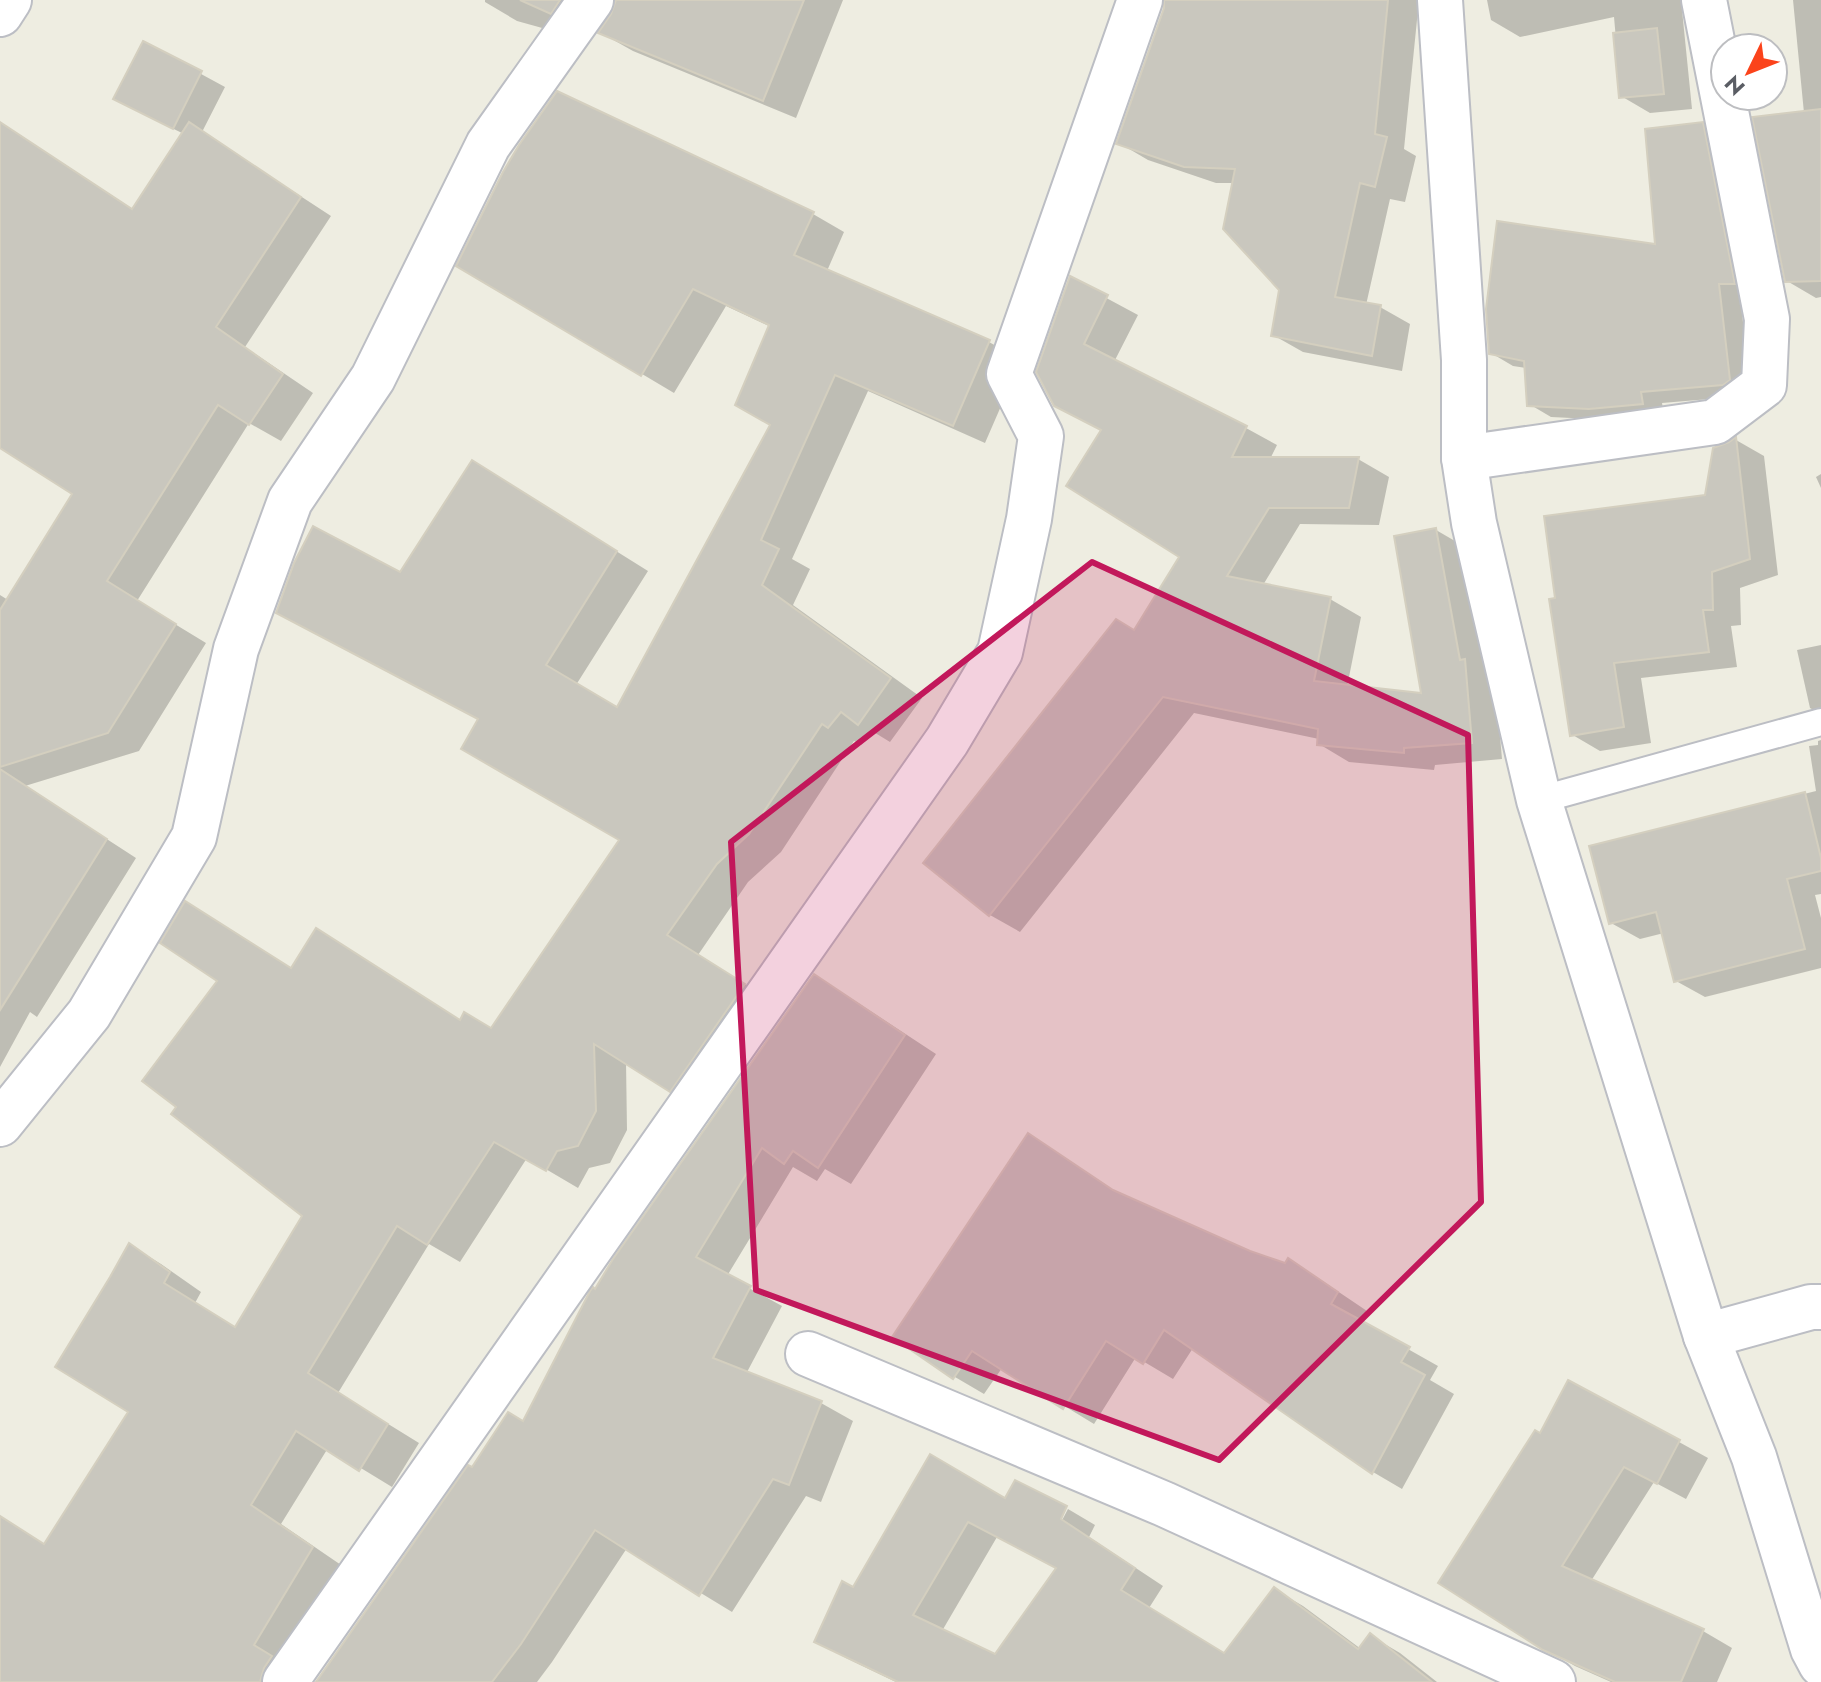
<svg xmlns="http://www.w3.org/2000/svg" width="1821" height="1682" font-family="Jost,sans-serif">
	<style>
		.shadow { fill: #0003; fill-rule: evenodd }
		.building { fill: #c9c7be; stroke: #d4cfbf; stroke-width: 2; fill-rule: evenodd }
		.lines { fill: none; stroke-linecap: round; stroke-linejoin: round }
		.lane-casing { stroke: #bcbec4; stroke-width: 30 }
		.street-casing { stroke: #bcbec4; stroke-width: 48 }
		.lane { stroke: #fff; stroke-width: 26 }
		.street { stroke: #fff; stroke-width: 44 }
		.marked { fill: #c2185b; fill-opacity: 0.2; stroke: #c2185b; stroke-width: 6; stroke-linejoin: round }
	</style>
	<rect width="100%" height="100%" fill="#eeede1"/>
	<g class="shadow">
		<polygon points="485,0 607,0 553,31 517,21 485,2"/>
		<polygon points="618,0 843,0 796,118 633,51 601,33 613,15"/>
		<polygon points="1166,0 1419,0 1404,149 1416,156 1405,202 1390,199 1366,305 1380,307 1410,324 1402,371 1303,352 1273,335 1282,289 1234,183 1216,183 1148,160 1119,143 1166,8"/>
		<polygon points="1487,0 1681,0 1692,109 1650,113 1621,96 1614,17 1520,37 1491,20"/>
		<polygon points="1793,0 1821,0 1821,297 1816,298 1787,281 1804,113"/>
		<polygon points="144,43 225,87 202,132 331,216 245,347 313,393 281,441 249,423 137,601 206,643 139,751 25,786 136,858 37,1017 30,1012 0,1067 0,595 8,600 75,493 0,446 0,122 134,210 184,134 139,112"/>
		<polygon points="1702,124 1724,137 1755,295 1740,296 1751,392 1745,396 1662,403 1664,415 1612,420 1551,417 1529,404 1526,368 1513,366 1491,353 1657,246"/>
		<polygon points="813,214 844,232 827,271 989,342 1021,360 985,443 868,391 792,559 810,569 793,605 922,698 890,742 872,731 861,745 854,741 781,852 748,882 698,955 776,1004 702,1108 626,1061 627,1130 610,1163 589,1168 578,1188 527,1158 460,1262 429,1244 338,1393 419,1443 392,1487 328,1448 281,1524 344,1567 299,1682 0,1682 0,1517 46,1546 131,1412 130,1245 161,1264 201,1292 195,1303 236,1329 304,1216 292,970 491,1030 622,840 480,719 400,575 504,481 648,571 576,685 618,709 772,424 771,327 726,306 674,393 459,265"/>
		<polygon points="1071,279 1138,315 1114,362 1246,428 1277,445 1270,459 1358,459 1389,477 1379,525 1300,524 1263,585 1330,599 1361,617 1347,687 1423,695 1436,530 1467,548 1495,679 1502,759 1435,765 1434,770 1349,762 1319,744 1319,739 1194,713 1020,932 990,915 1135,632 1182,557 1103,431 1055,405"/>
		<polygon points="1736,440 1764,456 1778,575 1740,588 1741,625 1731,626 1737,667 1641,678 1651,743 1600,751 1571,734 1557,600 1706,496 1730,444"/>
		<polygon points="1821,474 1821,488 1816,477"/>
		<polygon points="1821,645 1821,714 1810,708 1797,650"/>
		<polygon points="1821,740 1821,894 1815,895 1821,918 1821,968 1705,997 1676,981 1664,933 1640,939 1611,923 1592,847 1816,791 1809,746 1818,745 1818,741"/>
		<polygon points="814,976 846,995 936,1054 851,1184 825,1169 817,1181 793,1167 727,1276 782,1306 746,1374 821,1403 853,1421 821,1502 806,1496 732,1612 627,1548 552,1662 537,1682 318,1682 473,1470 524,1423 596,1291"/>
		<polygon points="1029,1136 1058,1153 1125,1198 1250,1253 1286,1265 1289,1261 1318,1278 1367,1311 1360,1322 1438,1366 1430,1380 1454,1394 1402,1489 1373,1472 1193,1348 1173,1379 1136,1357 1094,1424 1002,1368 984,1394 955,1377 894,1337"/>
		<polygon points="1541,1436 1679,1442 1708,1458 1686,1499 1654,1482 1591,1581 1703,1631 1732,1648 1717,1682 1611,1682 1575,1666 1544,1648"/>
		<path d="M931,1457L1058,1528L1068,1509L1095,1525L1089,1537L1163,1586L1149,1608L1225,1655L1274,1589L1303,1606L1361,1649L1371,1636L1400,1653L1437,1682H896L846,1658L817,1642L854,1589ZM997,1537L1058,1569L996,1656L942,1631Z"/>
	</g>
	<g class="building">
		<polygon points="520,0 560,0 551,14"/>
		<polygon points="616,0 804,0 763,101 598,33 611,14"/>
		<polygon points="1164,0 1388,0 1375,134 1387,137 1375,187 1360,183 1335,297 1381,305 1372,356 1271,336 1279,290 1223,229 1235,169 1184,167 1116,144 1164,8"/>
		<polygon points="1657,28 1664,94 1619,98 1613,33"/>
		<polygon points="143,41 202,71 173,129 113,99"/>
		<polygon points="557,91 814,212 794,255 990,340 953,426 835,375 761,540 779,549 762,585 891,678 858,725 841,712 828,728 822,724 749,834 717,864 667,935 745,984 670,1092 594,1044 596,1111 578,1146 557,1151 546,1171 494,1142 427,1245 397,1226 308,1373 388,1424 359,1471 296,1431 251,1505 313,1547 254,1645 272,1656 264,1668 260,1682 0,1682 0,1516 44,1544 128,1412 55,1367 110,1277 129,1243 170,1272 164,1283 235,1327 302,1216 171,1114 176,1107 142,1081 217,981 160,943 185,901 291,968 316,928 460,1020 464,1012 491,1028 619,840 461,749 478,719 276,613 294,563 313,526 400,572 472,460 617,551 546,665 617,707 770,425 735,405 769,325 693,289 641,376 456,266 503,172 519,145"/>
		<polygon points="1821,109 1821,281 1785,282 1752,117"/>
		<polygon points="0,122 132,209 189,122 301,197 216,327 283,374 249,425 218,405 107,581 176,624 108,733 0,767 0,610 72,494 0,448"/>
		<polygon points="1703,122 1735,284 1719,284 1730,380 1723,385 1641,392 1643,404 1589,409 1527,406 1524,361 1489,354 1486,309 1497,221 1655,244 1645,129"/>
		<polygon points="1070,276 1108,295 1084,344 1247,426 1232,457 1359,457 1349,508 1269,508 1227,576 1331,597 1314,681 1421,693 1394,536 1436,528 1460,660 1465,659 1472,743 1404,748 1404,753 1317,745 1318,729 1163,697 989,916 923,863 1116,619 1134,630 1179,557 1066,486 1101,430 1054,406 1036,372"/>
		<polygon points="1736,437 1750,559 1712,572 1713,610 1703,610 1709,652 1614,663 1624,727 1570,736 1549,599 1555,598 1544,516 1705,495 1713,448 1729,442"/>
		<polygon points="0,769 107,839 0,1010"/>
		<polygon points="1805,792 1821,858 1821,871 1787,879 1805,949 1674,982 1656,912 1609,924 1589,846"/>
		<polygon points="814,974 905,1035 818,1168 793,1151 784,1164 762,1148 696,1257 751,1286 713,1358 822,1401 789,1485 773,1479 699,1596 595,1530 521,1644 492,1682 316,1682 468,1465 472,1467 508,1412 523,1421 590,1291 593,1287 595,1289 613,1259"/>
		<polygon points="1028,1133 1113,1190 1250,1251 1285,1263 1288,1258 1338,1292 1331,1304 1410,1347 1401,1362 1425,1375 1372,1474 1164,1330 1143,1364 1106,1341 1063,1409 972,1351 953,1379 892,1337"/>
		<polygon points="1568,1380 1680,1440 1657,1484 1624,1467 1562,1566 1704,1629 1681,1682 1615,1682 1543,1650 1438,1583 1535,1430 1540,1433"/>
		<path d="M930,1454L1005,1498L1015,1480L1067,1506L1061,1519L1135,1568L1121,1590L1224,1653L1274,1587L1358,1649L1370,1633L1432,1682H898L814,1642L842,1581L853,1587ZM968,1522L1056,1568L995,1654L913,1615Z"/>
	</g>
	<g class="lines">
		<g class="lane-casing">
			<polyline id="lane" points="1539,800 1821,722"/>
		</g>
		<g class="street-casing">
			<g id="street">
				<polyline points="1440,0 1464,360 1464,458 1474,523 1539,800 1706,1336 1754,1457 1813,1649 1821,1664"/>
				<polyline points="0,14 9,0"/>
				<polyline points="1464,458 1715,422 1764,385 1767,319 1704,0"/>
				<polyline points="0,1124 89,1014 194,837 236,649 290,501 373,378 488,145 591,0"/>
				<polyline points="1706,1336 1811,1307 1821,1307"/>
				<polyline points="808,1354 1164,1504 1553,1682"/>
				<polyline points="285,1682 947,741 1000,652 1029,519 1041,436 1009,374 1140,0"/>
			</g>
		</g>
		<use href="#lane" class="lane"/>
		<use href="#street" class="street"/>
	</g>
	<path class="marked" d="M1092,562L1468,735L1481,1202L1219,1460L756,1290L731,842Z"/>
	<g transform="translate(1749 72) rotate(227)"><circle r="38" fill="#ffffff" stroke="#bdbec1" stroke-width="2"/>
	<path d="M0-6L14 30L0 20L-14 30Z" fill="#fb431b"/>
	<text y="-12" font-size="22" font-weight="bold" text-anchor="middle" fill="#5a5d64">N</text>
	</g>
</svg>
